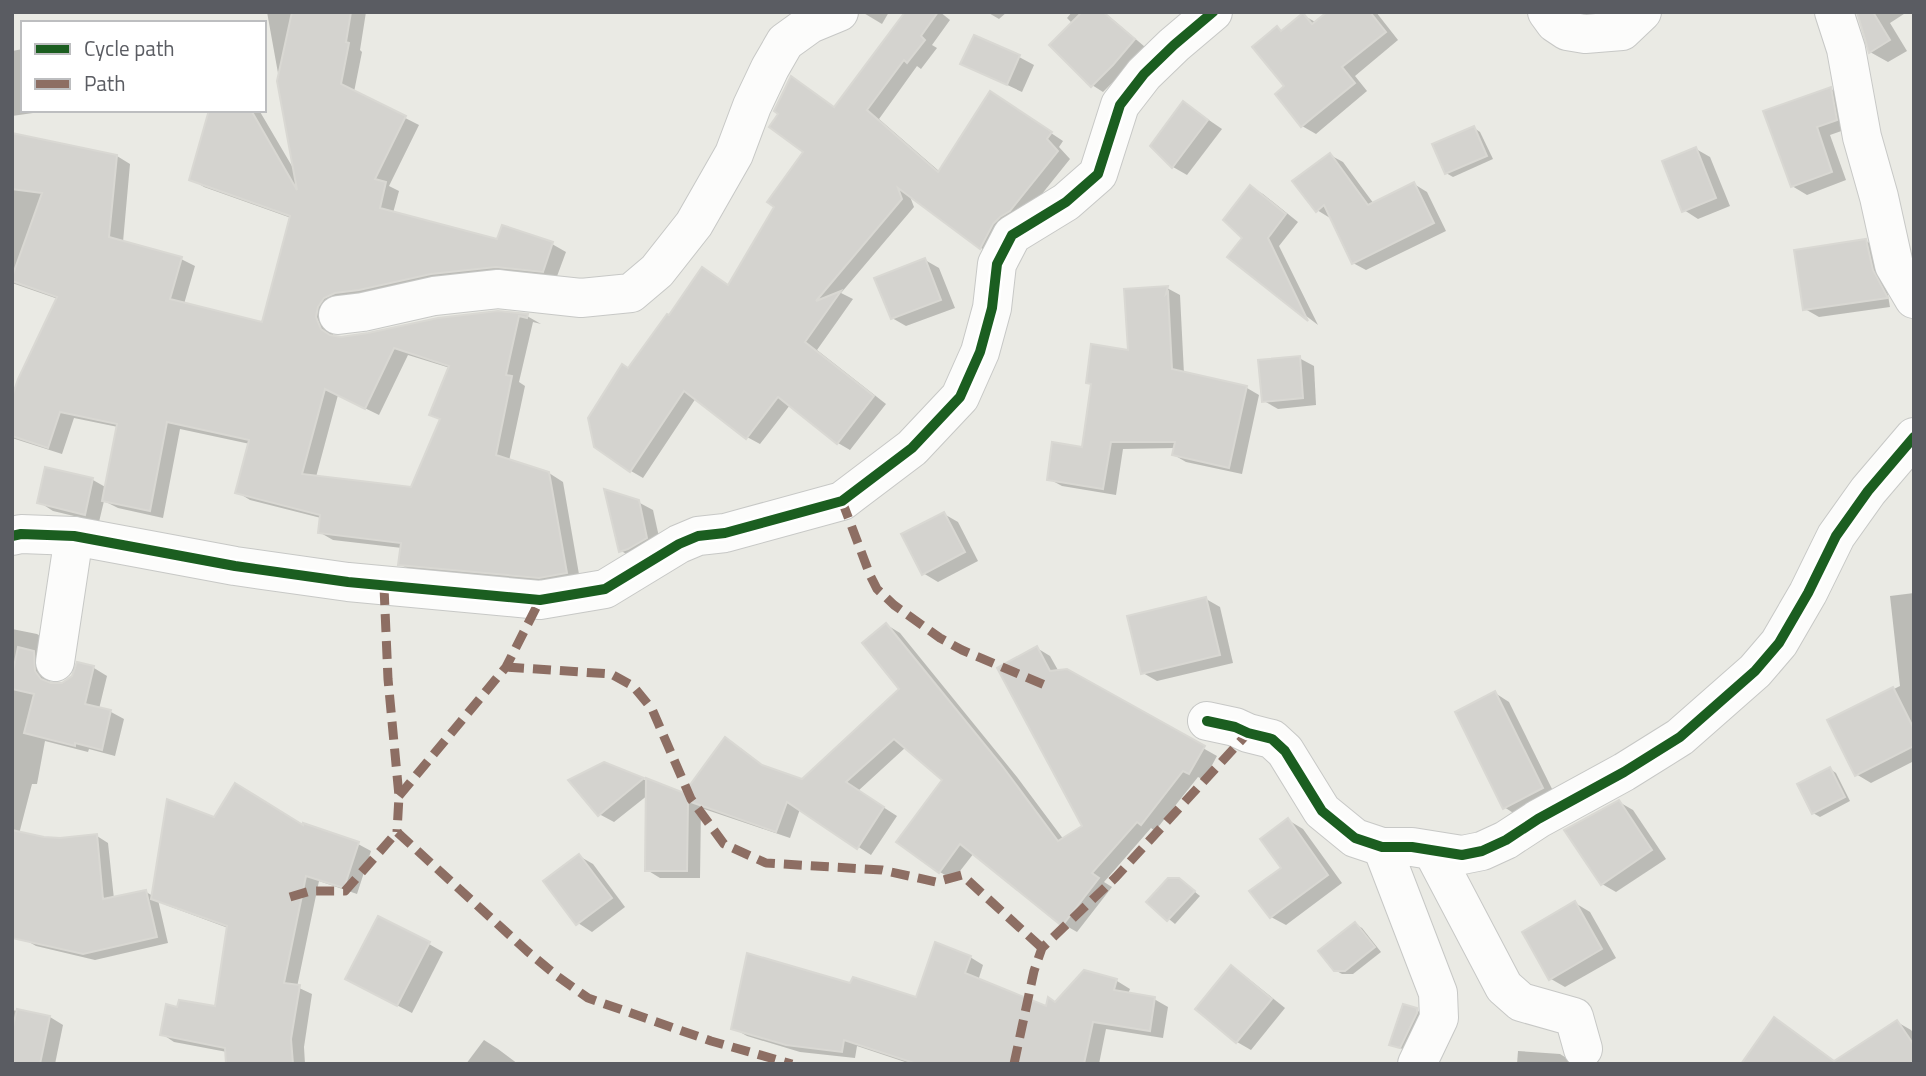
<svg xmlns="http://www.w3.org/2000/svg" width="1926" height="1076" font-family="'Titillium Web',sans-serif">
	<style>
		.shadow { fill: #0003; fill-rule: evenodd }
		.building { fill: #d4d3cf; stroke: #d9d8d3; stroke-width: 2; fill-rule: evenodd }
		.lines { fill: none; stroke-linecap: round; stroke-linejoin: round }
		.minor-casing { stroke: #c7c8c6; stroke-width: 40 }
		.minor { stroke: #fcfcfb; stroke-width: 38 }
		.quiet { stroke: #8d6e63; stroke-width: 9; stroke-dasharray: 18 9; stroke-linecap: butt }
		.cycleway-casing { stroke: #fff; stroke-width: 15 }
		.cycleway { stroke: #1b5e20; stroke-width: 10 }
	</style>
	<rect width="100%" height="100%" fill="#eaeae4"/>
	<g class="shadow">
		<path d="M267,12H366L360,50L362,52L354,92L419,125L389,186L399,191L393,213L498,241L552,244L566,252L556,279L330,327L334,337L341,338L498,313L527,316L541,324L533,322L519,382L525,386L509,461L549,473L563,482L580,580L554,585L414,572L400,564L402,548L333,540L319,532L321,518L250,500L237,492L250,444L180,429L163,518L118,508L104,501L99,522L53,511L39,502L47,469L93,480L107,488L118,427L74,418L62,454L12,438V393L58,299L12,283V134L117,156L130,164L123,242L181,259L195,266L184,304L263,325L291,218L204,187L191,179L210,113L186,110H259L296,173ZM408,355L450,368L441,419L412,489L316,477L338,395L379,415Z"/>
		<polygon points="862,12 889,12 882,24"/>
		<polygon points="907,12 940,12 950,20 932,45 937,48 921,69 917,66 879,119 940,172 1003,101 1063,141 1059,147 1070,159 993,255 981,248 909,194 914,207 841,293 853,299 817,350 886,404 850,450 838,443 790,405 760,444 747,437 696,398 643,478 631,471 596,445 629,370 670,317 730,287 835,108"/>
		<polygon points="987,12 1007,12 999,19"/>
		<polygon points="1072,12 1104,12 1145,47 1124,71 1103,92 1092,85 1073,24 1067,18"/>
		<polygon points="1330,12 1376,12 1398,40 1355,76 1367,91 1316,134 1302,126 1287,87 1277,28 1283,31 1303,15 1317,23"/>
		<polygon points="1859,12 1907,12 1890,23 1907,51 1888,62 1870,52"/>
		<polygon points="974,37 1019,57 1034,65 1022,92 963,64"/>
		<polygon points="23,49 23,110 47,111 12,116 12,51"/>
		<polygon points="1831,89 1845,97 1850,128 1830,135 1846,180 1807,195 1792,186"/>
		<polygon points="1184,103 1222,129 1187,175 1173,167"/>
		<polygon points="1474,128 1480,132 1493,159 1453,177 1446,173"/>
		<polygon points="1696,149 1710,157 1730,206 1698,219 1684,210"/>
		<polygon points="1330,155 1343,162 1374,204 1414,184 1427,192 1446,231 1366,270 1353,263 1331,216 1330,218 1317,210"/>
		<polygon points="1250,187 1263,194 1298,222 1279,246 1318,325 1229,257 1244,238"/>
		<polygon points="1866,241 1880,249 1890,307 1819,317 1805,309"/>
		<polygon points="925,260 939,268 955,308 906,326 892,318"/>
		<polygon points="1167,288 1180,295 1184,374 1247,388 1259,395 1242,474 1186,462 1174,455 1175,448 1123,449 1116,495 1062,486 1049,479 1083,449 1093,385 1088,382 1130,352"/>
		<polygon points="1299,358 1314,366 1316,405 1278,409 1264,401"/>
		<polygon points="638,502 653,510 661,546 634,559 620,550"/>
		<polygon points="944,514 958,522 978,561 938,582 923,573"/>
		<polygon points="1914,593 1914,761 1871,783 1856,774 1829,721 1900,686 1890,596"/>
		<polygon points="1206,599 1220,607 1233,663 1157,681 1143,673"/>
		<polygon points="887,625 900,633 1017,777 1064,840 1085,827 1037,648 1050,656 1059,672 1066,671 1217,756 1204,780 1198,777 1155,831 1151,828 1104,882 1112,887 1077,932 1063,924 974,853 953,880 940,872 944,780 906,747 858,791 897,816 871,855 800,809 790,838 701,808 700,878 660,878 647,870 648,795 614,822 599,814 604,764 684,795 725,739 739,747 767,769 802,781 901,689"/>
		<polygon points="12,629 37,634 50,642 47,678 52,685 63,684 73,677 78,664 94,668 107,676 99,709 111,712 124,719 115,756 89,749 88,752 45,741 37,784 32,784 19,834 44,839 97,836 108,843 114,899 146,892 153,896 215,820 304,827 358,844 371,851 357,894 319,881 297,987 312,994 304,1047 305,1064 227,1064 227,1052 174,1042 162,1034 178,1009 216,1008 228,928 166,905 158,900 168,943 95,960 36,946 24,939 12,862"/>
		<polygon points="1495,693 1509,702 1556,797 1518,816 1504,807"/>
		<polygon points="1830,769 1836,773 1850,801 1820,817 1813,813"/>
		<polygon points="1619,802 1633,810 1666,859 1616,892 1602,884"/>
		<polygon points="1288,820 1303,829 1342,883 1286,925 1271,917 1283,868"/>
		<polygon points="579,856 593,864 625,907 592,932 578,923"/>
		<polygon points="1179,879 1200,896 1175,924 1148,902"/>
		<polygon points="1575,903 1590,912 1616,958 1565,987 1551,979"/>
		<polygon points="1355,924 1362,928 1381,952 1353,974 1342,974 1335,970"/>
		<polygon points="429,944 443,952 412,1013 362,987"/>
		<polygon points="970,957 983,965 978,981 1047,1008 1056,1004 1085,972 1117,981 1130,989 1128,994 1154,999 1168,1007 1163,1038 1106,1029 1099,1064 911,1064 857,1046 855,1058 800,1052 747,1036 733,1028 852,986 917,999"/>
		<polygon points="1231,967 1245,976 1285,1008 1251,1050 1237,1042 1197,1009"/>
		<polygon points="12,1010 50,1017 63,1025 55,1064 12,1064"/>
		<polygon points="1416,1010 1423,1014 1407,1051 1391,1044"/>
		<polygon points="1775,1019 1788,1027 1836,1062 1897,1022 1911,1030 1914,1034 1914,1064 1743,1064"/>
		<polygon points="484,1040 498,1049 518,1064 466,1064"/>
		<polygon points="1518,1051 1560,1054 1573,1062 1573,1064 1517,1064"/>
	</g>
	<g class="building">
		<path d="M292,12H351L346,42L349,43L341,84L406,116L375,179L386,182L380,208L497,239L502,225L553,242L543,272L496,267L431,274L359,290L335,293L324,298L318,307L316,317L321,329L330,335L341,337L368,333L438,318L498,311L528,314L527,318L519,316L506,375L512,376L496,455L549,472L567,573L539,578L398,565L401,543L318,533L320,515L235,493L249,440L167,422L150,511L102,501L117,424L60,412L48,448L12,436V397L18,379L57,297L12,281V277L42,193L12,189V133L117,155L109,237L182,257L170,299L262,322L290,216L189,180L209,110H251L297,190L277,81ZM394,348L449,366L429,415L440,419L411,487L302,474L325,389L365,409Z"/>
		<polygon points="905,12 938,12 921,36 925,40 907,63 904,60 867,110 938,172 990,91 1052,132 1047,139 1058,151 1010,211 1000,217 993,224 980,249 898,188 902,199 816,301 841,291 805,342 874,396 837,444 778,397 746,439 684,391 630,472 594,447 588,418 622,364 628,368 667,314 669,315 702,267 728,285 774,207 767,202 803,152 769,127 778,114 774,111 791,76 834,107"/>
		<polygon points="1082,12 1103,12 1135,39 1113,65 1091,87 1049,45"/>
		<polygon points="1327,12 1370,12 1386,32 1342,67 1355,83 1301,127 1275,94 1284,86 1252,47 1277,26 1281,31 1303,13 1312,24"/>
		<polygon points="1857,12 1873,12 1890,40 1869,53"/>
		<polygon points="974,35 1020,55 1007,85 960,64"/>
		<polygon points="1831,87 1837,120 1817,127 1832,172 1791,187 1763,111"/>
		<polygon points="1183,101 1208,120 1172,168 1150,146"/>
		<polygon points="1474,126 1487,156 1445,174 1432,144"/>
		<polygon points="1696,147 1716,198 1682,212 1662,161"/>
		<polygon points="1330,153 1368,205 1414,182 1434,223 1352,264 1324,205 1316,212 1292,181"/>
		<polygon points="1250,185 1286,214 1268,238 1308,321 1227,257 1242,238 1223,220"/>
		<polygon points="1866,239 1873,270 1888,298 1803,310 1794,250"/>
		<polygon points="925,258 941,300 891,319 874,278"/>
		<polygon points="1168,286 1166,294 1168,292 1172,369 1247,386 1229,468 1172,455 1175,442 1111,442 1103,489 1047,480 1052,442 1082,447 1091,384 1086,383 1091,344 1128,350 1124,289"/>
		<polygon points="1300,356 1303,398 1262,402 1258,360"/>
		<polygon points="45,467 93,478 85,515 37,503"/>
		<polygon points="604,489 639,500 647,538 628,549 619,552"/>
		<polygon points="944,512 965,552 922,575 901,534"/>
		<polygon points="1206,597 1220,655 1141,674 1127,616"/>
		<polygon points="886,623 1003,767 1058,841 1082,826 997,668 1037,646 1050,671 1067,669 1205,746 1189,774 1183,771 1141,825 1137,822 1092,873 1099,878 1062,926 960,844 939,873 896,842 942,780 894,739 846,782 884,807 857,849 787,802 776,832 688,801 687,871 645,871 646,778 684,793 725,737 762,765 802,779 899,689 862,643"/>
		<polygon points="18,647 34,651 35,671 41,679 51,683 62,683 72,676 77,662 94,666 85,704 111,710 102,750 75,743 75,746 24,733 34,694 12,689 12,676"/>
		<polygon points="1893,687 1914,729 1914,746 1855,776 1827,720"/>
		<polygon points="1495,691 1543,788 1503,809 1455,712"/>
		<polygon points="604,762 644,778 598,816 568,780"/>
		<polygon points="1830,767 1845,797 1812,814 1797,784"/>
		<polygon points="235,783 303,825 303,823 359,842 344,888 306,876 284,983 300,985 291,1039 293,1064 226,1064 225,1048 160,1035 166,1004 177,1007 179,1000 215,1006 227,926 151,899 167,799 214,817"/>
		<polygon points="1619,800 1652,850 1601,885 1564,830"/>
		<polygon points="1288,818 1328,875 1270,918 1249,891 1281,868 1260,839"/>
		<polygon points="12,830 44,837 60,838 97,834 103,899 146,890 157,937 83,954 12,938"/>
		<polygon points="579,854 612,898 576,925 543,881"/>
		<polygon points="1168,878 1179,878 1195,891 1167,921 1146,902"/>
		<polygon points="1575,901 1602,949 1549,980 1522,932"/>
		<polygon points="378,916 430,942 397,1006 345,979"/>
		<polygon points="1355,922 1375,947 1345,971 1334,971 1318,951"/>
		<polygon points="935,942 971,956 965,973 1046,1006 1048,997 1055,1002 1084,970 1117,979 1114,990 1155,997 1150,1031 1093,1022 1084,1064 917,1064 844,1040 842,1052 786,1045 731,1029 747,953 850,983 853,977 916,997"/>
		<polygon points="1231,965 1272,999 1236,1043 1195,1009"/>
		<polygon points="1403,1004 1417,1008 1417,1013 1400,1048 1389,1045"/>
		<polygon points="17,1009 50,1016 40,1064 12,1064 12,1031"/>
		<polygon points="1774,1017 1834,1061 1897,1020 1914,1045 1914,1064 1741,1064"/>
	</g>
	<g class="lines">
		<g class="minor-casing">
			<g id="minor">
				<polyline points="1547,12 1555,23 1567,31 1585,34 1622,31 1642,12"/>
				<polyline points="1834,12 1846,49 1862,137 1879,197 1894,265 1914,299"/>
				<polyline points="338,315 363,312 434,296 498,289 581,298 631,293 657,271 694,224 734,154 752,106 770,68 785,42 810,24 839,12"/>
				<polyline points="12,536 21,534 74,536 235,566 348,582 540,600 605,589 679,544 698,536 725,533 842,501 912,448 960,397 980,352 992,308 997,264 1012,235 1066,202 1098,174 1120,105 1144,74 1174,45 1213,12"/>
				<polyline points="55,662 74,536"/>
				<polyline points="1207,721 1235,727 1248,733 1272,739 1285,751 1322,811 1355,838 1382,847 1412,847 1462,855 1482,851 1506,840 1538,819 1624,772 1680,737 1755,671 1779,643 1808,593 1836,536 1868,491 1914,437"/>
				<polyline points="1382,847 1438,993 1439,1018 1417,1064"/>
				<polyline points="1433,852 1504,987 1521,1002 1574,1017 1583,1049"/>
			</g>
		</g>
		<use href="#minor" class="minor"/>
		<g class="quiet">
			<polyline points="842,501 870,575 877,589 894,605 940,638 962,650 1045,685"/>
			<polyline points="384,587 388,679 399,796 397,832"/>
			<polyline points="506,667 611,674 633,686 652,709 691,799 724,844 766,863 882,870 936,882 962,875 1042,948"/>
			<polyline points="399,796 506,667 540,600"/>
			<polyline points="290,897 310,891 345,891 397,832 527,951 557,976 588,998 711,1041 792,1064"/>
			<polyline points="1014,1064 1034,971 1042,948 1116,877 1248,733"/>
		</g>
		<g class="cycleway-casing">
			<g id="cycleway">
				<polyline points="12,536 21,534 74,536 235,566 348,582 540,600 605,589 679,544 698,536 725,533 842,501 912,448 960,397 980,352 992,308 997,264 1012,235 1066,202 1098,174 1120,105 1144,74 1174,45 1213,12"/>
				<polyline points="1207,721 1235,727 1248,733 1272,739 1285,751 1322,811 1355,838 1382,847 1412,847 1462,855 1482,851 1506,840 1538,819 1624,772 1680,737 1755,671 1779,643 1808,593 1836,536 1868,491 1914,437"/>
			</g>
		</g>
		<use href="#cycleway" class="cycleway"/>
	</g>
	<rect width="1926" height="1076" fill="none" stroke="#5a5c62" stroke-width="28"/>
	<rect x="21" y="21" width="245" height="91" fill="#ffffff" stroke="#bdbec0" stroke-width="2"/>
	<rect x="35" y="44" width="35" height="10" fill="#1b5e20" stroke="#bdbec0" stroke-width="2"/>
	<text x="84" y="56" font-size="21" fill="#5a5c62">Cycle path</text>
	<rect x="35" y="79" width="35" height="10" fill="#8d6e63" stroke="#bdbec0" stroke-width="2"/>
	<text x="84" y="91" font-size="21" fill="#5a5c62">Path</text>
</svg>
